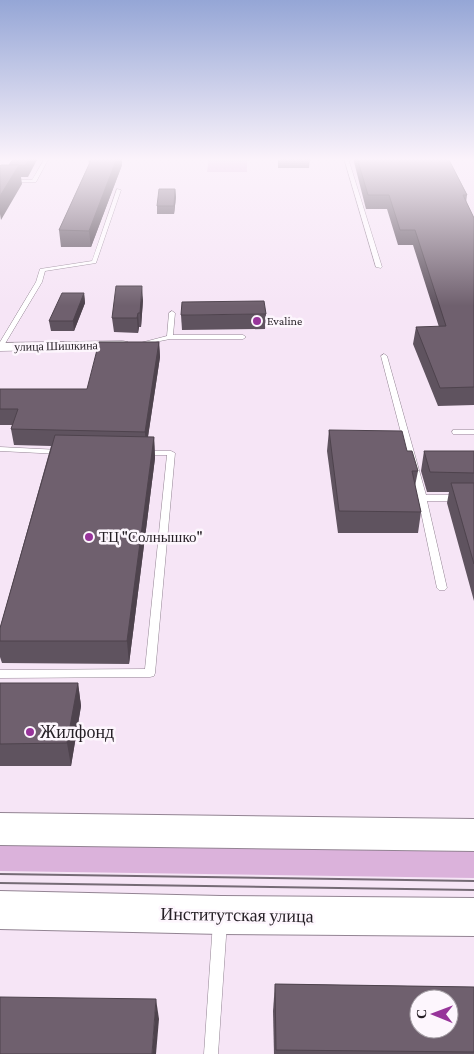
<svg xmlns="http://www.w3.org/2000/svg" width="474" height="1054" font-family="'Crimson Pro',serif">
	<style>
		.green { fill: #dbb2db }
		.lines { fill: none; stroke-linecap: round; stroke-linejoin: round }
		.service-casing { stroke: #938493; stroke-width: 1 }
		.minor-casing { stroke: #938493; stroke-width: 1 }
		.secondary-casing { stroke: #938493; stroke-width: 2 }
		.service { fill: #fff; fill-rule: evenodd }
		.minor { fill: #fff; fill-rule: evenodd }
		.secondary { fill: #fff; fill-rule: evenodd }
		.tram { stroke: #756a75; stroke-width: 2 }
		.wall { fill: #5f535f }
		.shaded-wall { fill: #4e434d }
		.building { fill: #6f606e; stroke: #4e434d; fill-rule: evenodd }
		.poi-dot { fill: #97349a; stroke: #fdf6fd; stroke-width: 2 }
		.labels { text-anchor: middle; stroke-width: 5; stroke-linejoin: round; paint-order: stroke }
		.far-poi-label { font-size: 12px; fill: #241e24; stroke: #fdf6fd; text-anchor: start }
		.far-street-label { font-size: 12px; fill: #241e24; stroke: #fdf6fd }
		.poi-label { font-size: 15px; fill: #241e24; stroke: #fdf6fd; text-anchor: start }
		.near-poi-label { font-size: 18px; fill: #241e24; stroke: #fdf6fd; text-anchor: start }
		.near-street-label { font-size: 18px; fill: #241e24; stroke: #fdf6fd }
	</style>
	<rect width="100%" height="100%" fill="#f6e5f6"/>
	<g class="green">
		<polygon points="209,158 247,158 247,172 207,172"/>
		<polygon points="0,841 474,850 474,878 0,871"/>
	</g>
	<g class="lines">
		<g class="service-casing">
			<g id="service">
				<polygon points="45,158 49,158 36,182 0,182 0,180 32,180"/>
				<polygon points="344,158 348,158 382,267 381,268 376,267"/>
				<polygon points="117,189 121,190 96,263 45,271 42,282 3,347 0,349 0,342 36,282 40,269 92,261"/>
				<polygon points="172,311 175,313 173,335 243,335 246,337 243,339 170,339 140,345 140,343 167,336 169,313"/>
				<polygon points="384,354 387,356 426,495 474,495 474,501 427,501 447,588 445,590 439,590 437,588 418,498 381,356"/>
				<polygon points="453,430 474,430 474,434 453,434 452,432"/>
				<polygon points="0,447 60,450 64,452 60,454 0,451"/>
				<polygon points="140,451 171,451 175,453 155,673 154,676 150,677 0,678 0,670 145,669 167,455 140,455 139,453"/>
				<polygon points="220,916 225,917 227,922 218,1054 204,1054 213,922 215,917"/>
			</g>
		</g>
		<g class="minor-casing">
			<polygon id="minor" points="123,341 128,342 130,345 128,348 0,351 0,343"/>
		</g>
		<g class="secondary-casing">
			<g id="secondary">
				<polygon points="0,813 474,819 474,851 0,845"/>
				<polygon points="0,891 221,896 474,898 474,936 221,934 0,929"/>
			</g>
		</g>
		<use href="#service" class="service"/>
		<use href="#minor" class="minor"/>
		<use href="#secondary" class="secondary"/>
		<g class="tram">
			<polyline points="0,874 474,881"/>
			<polyline points="0,883 474,890"/>
		</g>
	</g>
	<g class="wall">
		<polygon points="88,158 121,160 122,165 91,247 61,247 59,230 89,164"/>
		<polygon points="278,158 310,158 309,168 278,168"/>
		<polygon points="353,158 448,158 467,195 466,203 474,218 474,405 438,406 413,344 416,327 439,327 413,245 398,245 387,209 366,209"/>
		<polygon points="175,189 176,197 174,214 157,214 157,206"/>
		<polygon points="84,293 85,303 74,331 51,331 49,321"/>
		<polygon points="143,300 141,327 139,327 138,333 114,332 112,318"/>
		<polygon points="266,314 265,329 182,330 181,315"/>
		<polygon points="159,342 160,357 148,437 154,437 155,458 129,664 2,663 0,657 0,628 51,446 14,445 11,429 12,425 0,425 0,389 87,389"/>
		<polygon points="329,430 407,451 418,471 415,486 421,512 418,533 338,533 327,451"/>
		<polygon points="424,451 474,451 474,601 447,503 449,492 427,492 421,471"/>
		<polygon points="0,683 78,683 81,706 71,766 0,766"/>
		<polygon points="275,984 474,987 474,1054 274,1054 273,1011"/>
	</g>
	<g class="shaded-wall">
		<polygon points="30,158 38,158 28,177 21,177 22,184 1,220 0,214 0,196 8,166"/>
		<polygon points="117,158 122,158 122,165 91,247 89,231"/>
		<polygon points="175,189 176,197 174,214 174,206"/>
		<polygon points="142,286 143,300 141,327 140,313"/>
		<polygon points="84,293 85,303 74,331 73,321"/>
		<polygon points="138,313 139,327 138,333 137,318"/>
		<polygon points="159,342 160,357 146,449 145,432"/>
		<polygon points="154,437 155,458 129,664 127,641"/>
		<polygon points="78,683 81,706 71,766 67,743"/>
		<polygon points="156,999 159,1019 156,1054 152,1054"/>
	</g>
	<g class="building">
		<polygon points="14,158 30,158 26,165 9,165"/>
		<polygon points="92,158 117,158 89,231 59,230"/>
		<polygon points="357,158 448,158 467,195 463,195 474,218 474,387 440,388 416,327 446,326 415,230 400,230 389,195 368,195"/>
		<polygon points="1,165 19,165 0,196 0,166"/>
		<polygon points="159,189 175,189 174,206 157,206"/>
		<polygon points="116,286 142,286 140,313 138,313 137,318 112,318"/>
		<polygon points="62,293 84,293 73,321 49,321"/>
		<polygon points="264,301 266,314 181,315 182,302"/>
		<polygon points="99,342 159,342 145,432 11,429 18,409 0,409 0,389 87,389"/>
		<polygon points="329,430 402,431 407,451 412,451 418,471 412,471 421,512 339,511"/>
		<polygon points="55,435 154,437 127,641 0,641 0,628"/>
		<polygon points="424,451 474,451 474,473 430,472"/>
		<polygon points="451,483 474,483 474,564"/>
		<polygon points="0,683 78,683 67,743 0,744"/>
		<path d="M275,984L474,987V1052L276,1050ZM419,999H449V1029H419Z"/>
		<polygon points="0,997 156,999 152,1054 0,1054"/>
	</g>
	<linearGradient id="sky" x2="0" y2="1"><stop stop-color="#95a6d6"/><stop offset="0.52" stop-color="#fbf3fb"/><stop offset="1" stop-color="#fbf3fb" stop-opacity="0"/></linearGradient>
	<rect width="474" height="306" fill="url(#sky)"/>
	<g class="poi-dot">
		<circle cx="257" cy="321" r="5"/>
		<circle cx="89" cy="537" r="5"/>
		<circle cx="30" cy="732" r="5"/>
	</g>
	<g class="labels">
		<g class="far-poi-label">
			<text x="267" y="325">Evaline</text>
		</g>
		<g class="far-street-label">
			<text transform="translate(56 346) rotate(-1)" y="4">улица Шишкина</text>
		</g>
		<g class="poi-label">
			<text x="99" y="542">ТЦ "Солнышко"</text>
		</g>
		<g class="near-poi-label">
			<text x="40" y="738">Жилфонд</text>
		</g>
		<g class="near-street-label">
			<text transform="translate(237 915) rotate(1)" y="6">Институтская улица</text>
		</g>
	</g>
	<g transform="translate(434 1014) rotate(271)"><circle r="24" fill="#fdf6fd" stroke="#a6a0a6"/>
	<path d="M0-4L9 19L0 12L-9 19Z" fill="#97349a"/>
	<text y="-8" font-size="14" font-weight="bold" text-anchor="middle" fill="#241e24">С</text>
	</g>
</svg>
